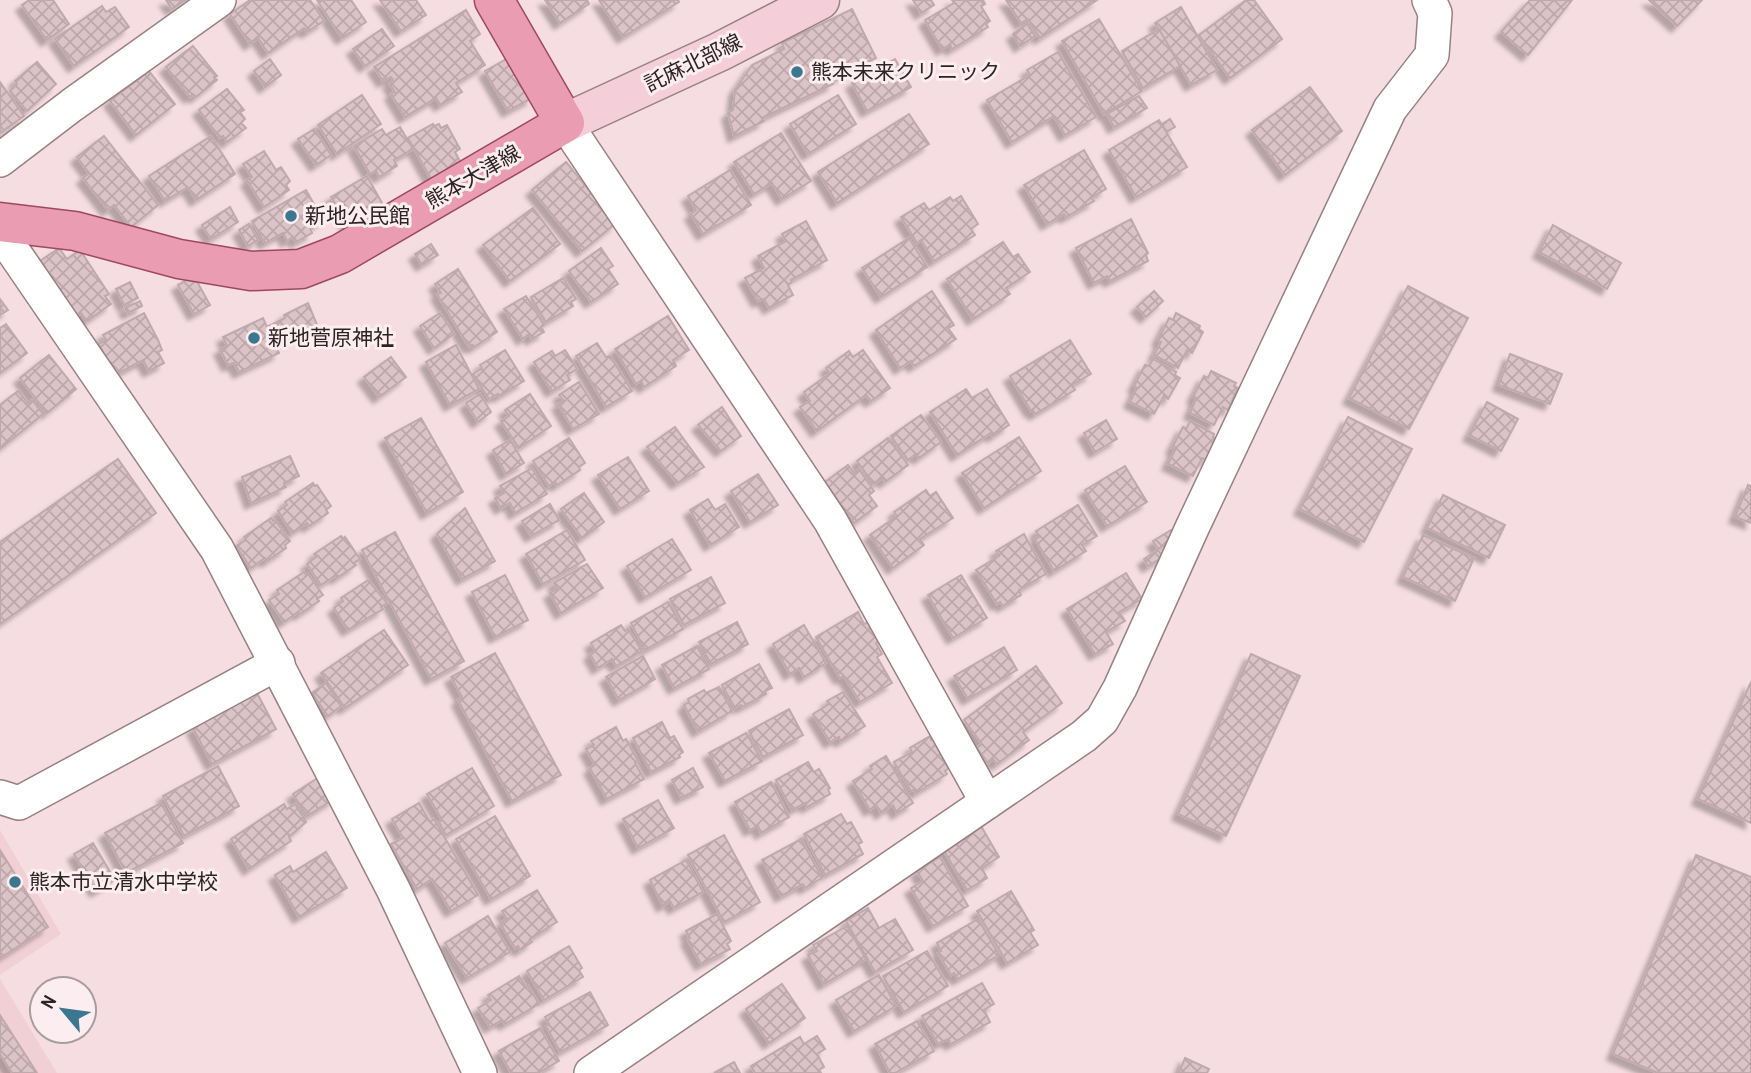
<svg xmlns="http://www.w3.org/2000/svg" width="1751" height="1073" font-family="'Archivo Narrow','Noto Sans JP',sans-serif">
	<style>
		.built { fill: #f1d0d5 }
		.building { fill: url(#building-cross-hatch); stroke: #c0a9ad; stroke-width: 2; filter: url(#shadow) }
		.lines { fill: none; stroke-linecap: round; stroke-linejoin: round }
		.street-casing { stroke: #978185; stroke-width: 36 }
		.secondary-casing { stroke: #978185; stroke-width: 41 }
		.primary-casing { stroke: #9e4860; stroke-width: 41 }
		.street { stroke: #fff; stroke-width: 33 }
		.secondary { stroke: #f4ced9; stroke-width: 38 }
		.primary { stroke: #ea9db2; stroke-width: 38 }
		.poi-dot { fill: #3c768f; stroke: #fcedf0; stroke-width: 2.5 }
		.labels { text-anchor: middle; stroke-width: 6; stroke-linejoin: round; paint-order: stroke }
		.street-label { font-size: 21px; fill: #2c2325; stroke: #fcedf0 }
		.poi-label { font-size: 21px; fill: #2c2325; stroke: #fcedf0; text-anchor: start }
	</style>
	<defs>
		<pattern id="building-cross-hatch" width="8" height="8" patternUnits="userSpaceOnUse" patternTransform="scale(1.75)"><rect width="8" height="8" fill="#dbc3c7"/><path d="M0 0l8 8M0 8l8-8" fill="none" stroke="#bca7ab"/></pattern>
		<filter id="shadow"><feDropShadow dx="-6" dy="6" stdDeviation="2" flood-color="#0004"/></filter>
	</defs>
	<rect width="100%" height="100%" fill="#f5dde1"/>
	<g class="built">
		<polygon points="0,830 61,934 0,975"/>
		<polygon points="0,979 57,1073 0,1073"/>
	</g>
	<g class="building">
		<polygon points="29,0 53,0 69,24 47,40 22,5"/>
		<polygon points="166,0 186,0 172,9"/>
		<polygon points="250,0 310,0 324,21 307,32 304,28 268,53 258,38 250,44 230,14"/>
		<polygon points="317,0 351,0 366,22 342,38"/>
		<polygon points="380,0 416,0 426,15 401,31"/>
		<polygon points="545,0 587,0 589,4 560,23"/>
		<polygon points="599,0 678,0 679,2 623,37"/>
		<polygon points="913,0 931,0 934,5 921,13"/>
		<polygon points="952,0 983,0 985,4 981,6 990,21 986,24 988,27 952,49 950,45 942,49 925,20 954,3"/>
		<polygon points="1006,0 1097,0 1040,38 1028,19 1021,23"/>
		<polygon points="1246,0 1254,0 1282,39 1230,78 1199,35"/>
		<polygon points="1530,0 1572,0 1528,55 1501,32"/>
		<polygon points="1649,0 1702,0 1677,26"/>
		<polygon points="102,6 106,12 115,7 129,27 74,66 55,39"/>
		<polygon points="1181,7 1217,70 1191,85 1155,23"/>
		<polygon points="852,9 876,58 831,80 833,84 762,118 764,121 734,136 728,113 733,110 735,90 752,65 784,49 782,43"/>
		<polygon points="466,10 480,34 470,41 485,65 456,83 462,92 440,105 436,98 405,117 391,94 395,92 389,83 393,80 391,77 383,81 374,67"/>
		<polygon points="1099,19 1142,91 1104,114 1062,41"/>
		<polygon points="1027,24 1035,36 1020,46 1013,34"/>
		<polygon points="382,29 394,46 365,66 353,49"/>
		<polygon points="1159,29 1180,66 1143,88 1122,51"/>
		<polygon points="193,46 217,76 214,77 217,80 196,97 193,94 190,97 166,67"/>
		<polygon points="1058,52 1096,117 1065,135 1054,116 1012,142 987,100 1030,75 1027,70"/>
		<polygon points="508,58 532,98 508,111 485,71"/>
		<polygon points="270,59 281,75 265,87 254,71"/>
		<polygon points="895,59 911,87 867,111 852,83"/>
		<polygon points="37,62 56,84 27,111 10,91 17,84 15,81"/>
		<polygon points="149,71 175,104 136,135 110,101"/>
		<polygon points="0,82 24,116 0,133"/>
		<polygon points="1310,87 1342,131 1285,175 1252,130"/>
		<polygon points="227,89 244,110 240,112 245,119 241,123 246,128 227,142 223,136 220,138 199,110"/>
		<polygon points="362,95 381,124 337,154 318,125"/>
		<polygon points="838,95 856,124 808,154 790,124"/>
		<polygon points="1139,96 1147,108 1114,127 1107,114"/>
		<polygon points="909,114 929,144 837,203 818,172"/>
		<polygon points="1170,119 1175,127 1166,132 1162,124"/>
		<polygon points="1159,120 1187,167 1136,197 1109,150"/>
		<polygon points="433,124 434,126 439,124 441,128 447,125 460,149 455,152 461,163 431,179 408,138"/>
		<polygon points="400,127 413,149 394,160 397,166 379,177 376,171 370,174 354,146 382,129 386,135"/>
		<polygon points="314,129 331,155 316,165 298,139"/>
		<polygon points="781,133 811,181 782,199 772,183 754,194 734,162"/>
		<polygon points="104,136 158,205 131,227 114,205 108,210 83,178 89,173 77,157"/>
		<polygon points="211,136 235,174 196,200 188,187 165,201 149,176"/>
		<polygon points="1084,150 1106,189 1091,198 1094,201 1066,217 1064,214 1047,224 1024,185"/>
		<polygon points="264,151 276,170 281,167 290,181 286,185 289,190 264,207 247,180 252,177 243,164"/>
		<polygon points="566,162 616,223 582,251 532,190"/>
		<polygon points="730,170 751,205 703,234 691,214 696,210 688,196"/>
		<polygon points="367,176 382,203 376,207 380,213 353,228 349,222 347,224 331,197"/>
		<polygon points="306,190 323,220 310,228 312,233 296,242 293,237 287,241 283,233 265,243 252,221"/>
		<polygon points="961,196 978,224 971,229 975,235 934,261 921,240 917,243 901,217 924,203 929,210 950,197 953,201"/>
		<polygon points="230,207 238,222 211,239 202,225"/>
		<polygon points="533,208 560,244 510,281 483,245"/>
		<polygon points="1131,219 1148,253 1146,255 1148,261 1110,281 1107,276 1094,283 1076,248"/>
		<polygon points="806,221 827,260 791,280 792,282 788,285 793,295 769,308 764,299 758,301 745,278 764,268 758,256 786,241 782,234"/>
		<polygon points="249,224 258,240 248,246 239,230"/>
		<polygon points="1553,225 1621,263 1607,289 1539,252"/>
		<polygon points="909,238 927,267 881,297 862,268"/>
		<polygon points="1003,242 1013,257 1018,254 1030,272 1006,288 1010,294 973,319 947,279"/>
		<polygon points="431,244 438,255 422,265 415,254"/>
		<polygon points="59,248 67,259 80,250 109,294 105,296 111,304 87,321 81,313 76,316 40,261"/>
		<polygon points="601,248 613,266 608,269 618,284 591,302 569,271"/>
		<polygon points="458,269 497,332 474,347 473,345 469,347 437,294 441,293 435,284"/>
		<polygon points="194,276 210,305 194,314 178,285"/>
		<polygon points="563,278 576,299 571,302 573,306 546,322 531,297"/>
		<polygon points="130,282 138,298 124,305 116,289"/>
		<polygon points="1408,286 1468,318 1409,429 1349,398"/>
		<polygon points="932,291 954,325 948,328 956,339 914,366 911,361 900,368 876,330"/>
		<polygon points="1154,291 1163,301 1146,317 1137,307"/>
		<polygon points="526,296 544,325 541,327 544,332 532,339 529,334 523,339 504,309"/>
		<polygon points="0,299 8,310 0,315"/>
		<polygon points="140,301 142,306 128,313 125,308"/>
		<polygon points="308,303 318,327 294,338 293,335 275,343 279,353 239,372 234,363 228,365 220,349 227,346 223,337 263,318 267,327 285,318 284,315"/>
		<polygon points="144,313 158,340 162,350 158,352 164,363 149,371 143,360 115,375 99,344 106,340 103,335"/>
		<polygon points="440,313 454,334 434,348 420,326"/>
		<polygon points="1176,313 1200,326 1199,329 1203,332 1192,353 1187,350 1178,368 1154,355 1161,342 1158,340 1169,318 1173,320"/>
		<polygon points="668,316 689,350 673,360 676,366 644,387 641,381 636,384 615,349"/>
		<polygon points="6,324 27,353 0,373 0,328"/>
		<polygon points="1070,340 1091,374 1072,385 1075,390 1035,414 1033,410 1031,411 1010,376"/>
		<polygon points="597,343 606,357 610,356 632,391 606,407 576,356"/>
		<polygon points="456,345 479,389 450,405 426,362"/>
		<polygon points="505,350 524,381 499,396 498,394 489,399 473,374 482,368 480,365"/>
		<polygon points="565,350 577,369 567,375 570,380 552,391 534,362 552,351 555,356"/>
		<polygon points="863,350 890,388 871,401 866,395 817,431 800,407 810,401 804,392 830,373 826,368 849,351 853,357"/>
		<polygon points="1510,354 1562,374 1550,404 1499,385"/>
		<polygon points="49,355 76,389 47,413 20,378"/>
		<polygon points="391,357 406,377 379,397 364,377"/>
		<polygon points="1153,359 1176,372 1175,375 1180,378 1168,399 1164,396 1154,414 1130,402 1137,388 1134,386 1145,365 1149,366"/>
		<polygon points="1211,371 1236,383 1234,386 1238,388 1228,410 1223,407 1214,425 1190,413 1196,399 1193,397 1204,376 1208,378"/>
		<polygon points="579,382 599,414 573,429 558,404 564,401 559,395"/>
		<polygon points="966,389 972,398 987,389 1009,425 993,436 991,433 957,455 930,412"/>
		<polygon points="18,391 28,403 32,400 43,414 0,449 0,405"/>
		<polygon points="480,394 491,412 478,422 466,403"/>
		<polygon points="530,394 551,426 519,448 501,421 509,416 505,410"/>
		<polygon points="1487,402 1518,419 1501,451 1469,435"/>
		<polygon points="722,407 741,436 721,451 698,425"/>
		<polygon points="921,415 941,442 919,458 916,454 908,460 891,436"/>
		<polygon points="1348,417 1412,449 1364,542 1300,509"/>
		<polygon points="421,418 463,492 427,513 385,438"/>
		<polygon points="1106,420 1117,439 1095,452 1084,433"/>
		<polygon points="1190,421 1214,434 1213,437 1217,439 1206,460 1202,458 1193,476 1168,464 1175,450 1172,448 1183,427 1186,429"/>
		<polygon points="675,427 704,467 677,483 647,447"/>
		<polygon points="1019,437 1041,471 984,508 962,473"/>
		<polygon points="569,438 585,463 579,467 580,470 557,485 555,482 549,486 533,461"/>
		<polygon points="888,438 908,465 885,482 882,478 874,484 857,461"/>
		<polygon points="510,440 524,463 506,474 493,450"/>
		<polygon points="290,456 299,476 284,483 286,487 251,503 242,477"/>
		<polygon points="628,457 649,491 620,509 598,475"/>
		<polygon points="118,459 156,513 0,624 0,542"/>
		<polygon points="848,465 854,473 859,469 874,491 869,495 877,506 854,523 825,482"/>
		<polygon points="1125,466 1147,502 1107,526 1085,490"/>
		<polygon points="532,468 547,494 515,513 510,503 501,508 495,498 504,493 500,486"/>
		<polygon points="758,474 778,505 750,522 731,491"/>
		<polygon points="313,483 315,486 317,485 331,506 326,510 328,513 309,526 307,523 292,533 278,511 287,505 285,502"/>
		<polygon points="1748,485 1751,486 1751,523 1735,517"/>
		<polygon points="926,490 930,496 936,492 953,518 920,539 924,545 893,568 870,535 897,516 894,512"/>
		<polygon points="584,493 604,522 582,538 561,509"/>
		<polygon points="1443,495 1505,525 1489,558 1427,528"/>
		<polygon points="708,499 715,510 725,504 739,527 710,545 690,510"/>
		<polygon points="550,504 559,520 531,536 522,521"/>
		<polygon points="1078,505 1097,536 1082,545 1086,551 1054,571 1035,539 1039,537 1036,531"/>
		<polygon points="465,508 495,561 462,579 437,534"/>
		<polygon points="271,518 273,521 275,520 290,541 285,545 286,548 267,561 265,558 251,568 236,546 246,540 244,537"/>
		<polygon points="567,530 585,560 543,584 526,554"/>
		<polygon points="1171,530 1176,537 1158,549 1153,541"/>
		<polygon points="395,532 464,661 431,679 362,550"/>
		<polygon points="1024,534 1046,574 1019,590 1021,595 1003,606 1000,602 997,604 976,570 999,556 996,551"/>
		<polygon points="1423,535 1474,558 1455,601 1403,577"/>
		<polygon points="341,536 344,539 345,537 360,559 354,563 356,565 337,578 336,575 321,585 307,564 316,557 314,554"/>
		<polygon points="672,539 691,570 645,597 627,566"/>
		<polygon points="1158,550 1163,557 1148,566 1144,559"/>
		<polygon points="587,564 603,588 561,613 550,593 557,589 554,583"/>
		<polygon points="304,572 306,575 308,574 323,595 317,599 319,601 300,614 298,612 284,622 269,600 279,594 277,590"/>
		<polygon points="1126,573 1142,599 1119,612 1125,621 1106,632 1113,644 1095,654 1067,609"/>
		<polygon points="505,575 528,620 495,637 472,592"/>
		<polygon points="961,575 987,618 953,638 928,595"/>
		<polygon points="711,577 725,603 684,625 670,599"/>
		<polygon points="368,580 387,603 381,607 383,609 348,630 334,608 343,601 341,598"/>
		<polygon points="668,602 683,629 645,650 631,623"/>
		<polygon points="858,612 864,624 871,620 883,639 876,643 882,654 877,657 892,683 860,702 844,676 840,678 816,637"/>
		<polygon points="737,622 748,644 711,664 699,642"/>
		<polygon points="621,625 625,631 628,629 642,651 616,666 612,659 598,668 590,654 595,651 591,643"/>
		<polygon points="804,625 826,663 804,677 799,668 790,674 773,644"/>
		<polygon points="384,630 408,665 345,708 321,673"/>
		<polygon points="697,646 709,669 674,688 662,665"/>
		<polygon points="1004,647 1017,670 968,699 954,676"/>
		<polygon points="495,653 561,775 512,801 458,700 462,697 451,677"/>
		<polygon points="1251,654 1300,676 1226,836 1178,814"/>
		<polygon points="643,656 655,679 619,700 606,677"/>
		<polygon points="759,664 772,688 765,691 766,694 742,707 741,705 735,708 722,685"/>
		<polygon points="1036,666 1062,703 1023,732 1029,740 997,764 993,759 988,763 977,748 982,744 964,720"/>
		<polygon points="1751,682 1751,823 1698,799"/>
		<polygon points="326,683 341,706 328,716 312,693"/>
		<polygon points="719,687 732,711 698,731 684,705 689,702 688,699 704,690 706,693"/>
		<polygon points="843,692 865,726 841,741 839,737 830,742 813,714 829,704 827,701"/>
		<polygon points="257,693 276,729 212,764 193,728"/>
		<polygon points="789,709 803,735 763,757 749,731"/>
		<polygon points="662,722 670,738 674,736 683,752 679,755 680,757 651,772 633,738"/>
		<polygon points="616,727 623,741 626,739 638,761 635,763 644,779 607,799 590,768 595,765 586,749 594,745 591,741"/>
		<polygon points="746,733 762,761 725,781 709,753"/>
		<polygon points="930,736 931,740 934,738 951,767 945,771 947,774 916,793 914,790 911,791 894,762 912,752 910,748"/>
		<polygon points="886,756 913,803 897,813 893,805 881,813 877,806 870,810 853,781 872,769 870,766"/>
		<polygon points="808,762 814,772 819,769 830,788 828,789 830,794 807,807 805,803 792,810 776,780"/>
		<polygon points="218,766 239,806 184,836 163,796"/>
		<polygon points="472,768 494,806 446,835 439,822 442,820 427,794"/>
		<polygon points="693,768 703,787 681,798 672,780"/>
		<polygon points="319,777 334,799 307,816 293,794"/>
		<polygon points="771,782 789,817 761,833 758,826 750,830 735,802"/>
		<polygon points="658,800 674,828 638,848 623,819"/>
		<polygon points="161,803 183,843 126,873 105,833"/>
		<polygon points="419,803 430,822 434,819 478,895 451,911 432,879 417,889 391,844 403,838 392,819"/>
		<polygon points="284,804 287,809 295,804 306,822 289,837 291,841 249,869 231,839"/>
		<polygon points="841,814 847,824 851,822 862,842 858,844 863,854 825,875 804,834"/>
		<polygon points="495,816 530,876 491,899 456,839"/>
		<polygon points="981,826 999,857 982,868 987,878 967,890 943,849"/>
		<polygon points="724,835 760,902 724,922 688,855"/>
		<polygon points="801,839 822,878 805,888 803,884 781,896 762,860"/>
		<polygon points="93,843 115,880 96,891 74,854"/>
		<polygon points="0,850 48,927 0,958"/>
		<polygon points="326,852 347,888 299,917 275,875 290,866 293,872"/>
		<polygon points="1696,855 1751,877 1751,1073 1658,1073 1613,1054"/>
		<polygon points="940,857 968,906 933,926 911,888 923,881 917,871"/>
		<polygon points="686,860 703,892 674,908 670,901 663,906 650,880"/>
		<polygon points="537,890 557,922 530,939 532,942 520,950 518,946 515,948 500,923 507,919 502,911"/>
		<polygon points="1011,891 1034,930 1030,932 1038,945 1007,963 977,911"/>
		<polygon points="868,908 879,928 895,919 913,950 875,972 846,921"/>
		<polygon points="717,914 731,941 727,944 730,949 701,964 687,939 690,938 686,931"/>
		<polygon points="488,916 510,952 467,978 445,943"/>
		<polygon points="978,919 999,955 958,979 954,973 951,975 938,953 941,951 937,943"/>
		<polygon points="847,926 866,959 824,984 808,955 817,951 813,945"/>
		<polygon points="569,946 582,968 579,970 583,977 544,1000 527,971"/>
		<polygon points="927,951 948,986 904,1012 883,976"/>
		<polygon points="879,975 896,1006 854,1031 836,1000"/>
		<polygon points="519,976 526,987 528,986 539,1004 505,1024 502,1020 490,1027 478,1008 491,1000 488,995"/>
		<polygon points="982,983 994,1004 984,1010 990,1022 951,1044 948,1039 938,1044 922,1016"/>
		<polygon points="782,984 805,1018 769,1043 746,1009"/>
		<polygon points="590,992 608,1025 560,1052 546,1026 549,1024 545,1017"/>
		<polygon points="0,1015 37,1073 12,1073 0,1054"/>
		<polygon points="917,1021 934,1051 895,1073 890,1073 875,1044"/>
		<polygon points="540,1028 559,1061 538,1073 511,1073 499,1051"/>
		<polygon points="817,1036 825,1049 817,1054 824,1067 819,1070 821,1073 755,1073 751,1066 800,1037 804,1044"/>
		<polygon points="1185,1058 1209,1069 1207,1073 1179,1073"/>
		<polygon points="734,1062 740,1073 714,1073"/>
	</g>
	<g class="lines">
		<g class="street-casing">
			<g id="street">
				<polyline points="565,123 830,520 987,802"/>
				<polyline points="0,160 72,105 219,0"/>
				<polyline points="0,232 217,549 393,889 480,1073"/>
				<polyline points="0,797 19,803 278,663"/>
				<polyline points="591,1073 1084,736 1102,720 1120,688 1192,528 1390,109 1432,55 1435,13 1429,0"/>
			</g>
		</g>
		<g class="secondary-casing">
			<polyline id="secondary" points="565,123 719,52 820,0"/>
		</g>
		<g class="primary-casing">
			<polyline id="primary" points="0,222 75,231 179,259 251,271 301,269 340,254 565,123 494,0"/>
		</g>
		<use href="#street" class="street"/>
		<use href="#secondary" class="secondary"/>
		<use href="#primary" class="primary"/>
	</g>
	<g class="poi-dot">
		<circle cx="797" cy="72" r="7"/>
		<circle cx="291" cy="216" r="7"/>
		<circle cx="254" cy="338" r="7"/>
		<circle cx="15" cy="882" r="7"/>
	</g>
	<g class="labels">
		<g class="street-label">
			<text transform="translate(693 63) rotate(-26)" y="7">託麻北部線</text>
			<text transform="translate(473 177) rotate(-30)" y="7">熊本大津線</text>
		</g>
		<g class="poi-label">
			<text x="811" y="79">熊本未来クリニック</text>
			<text x="305" y="223">新地公民館</text>
			<text x="268" y="345">新地菅原神社</text>
			<text x="29" y="889">熊本市立清水中学校</text>
		</g>
	</g>
	<g transform="translate(63 1010) rotate(299)"><circle r="33" fill="#fcedf0" stroke="#a99c9f" stroke-width="2"/>
	<path d="M0-5L12 26L0 18L-12 26Z" fill="#3c768f"/>
	<text y="-10" font-size="19" font-weight="bold" text-anchor="middle" fill="#2c2325">N</text>
	</g>
</svg>
